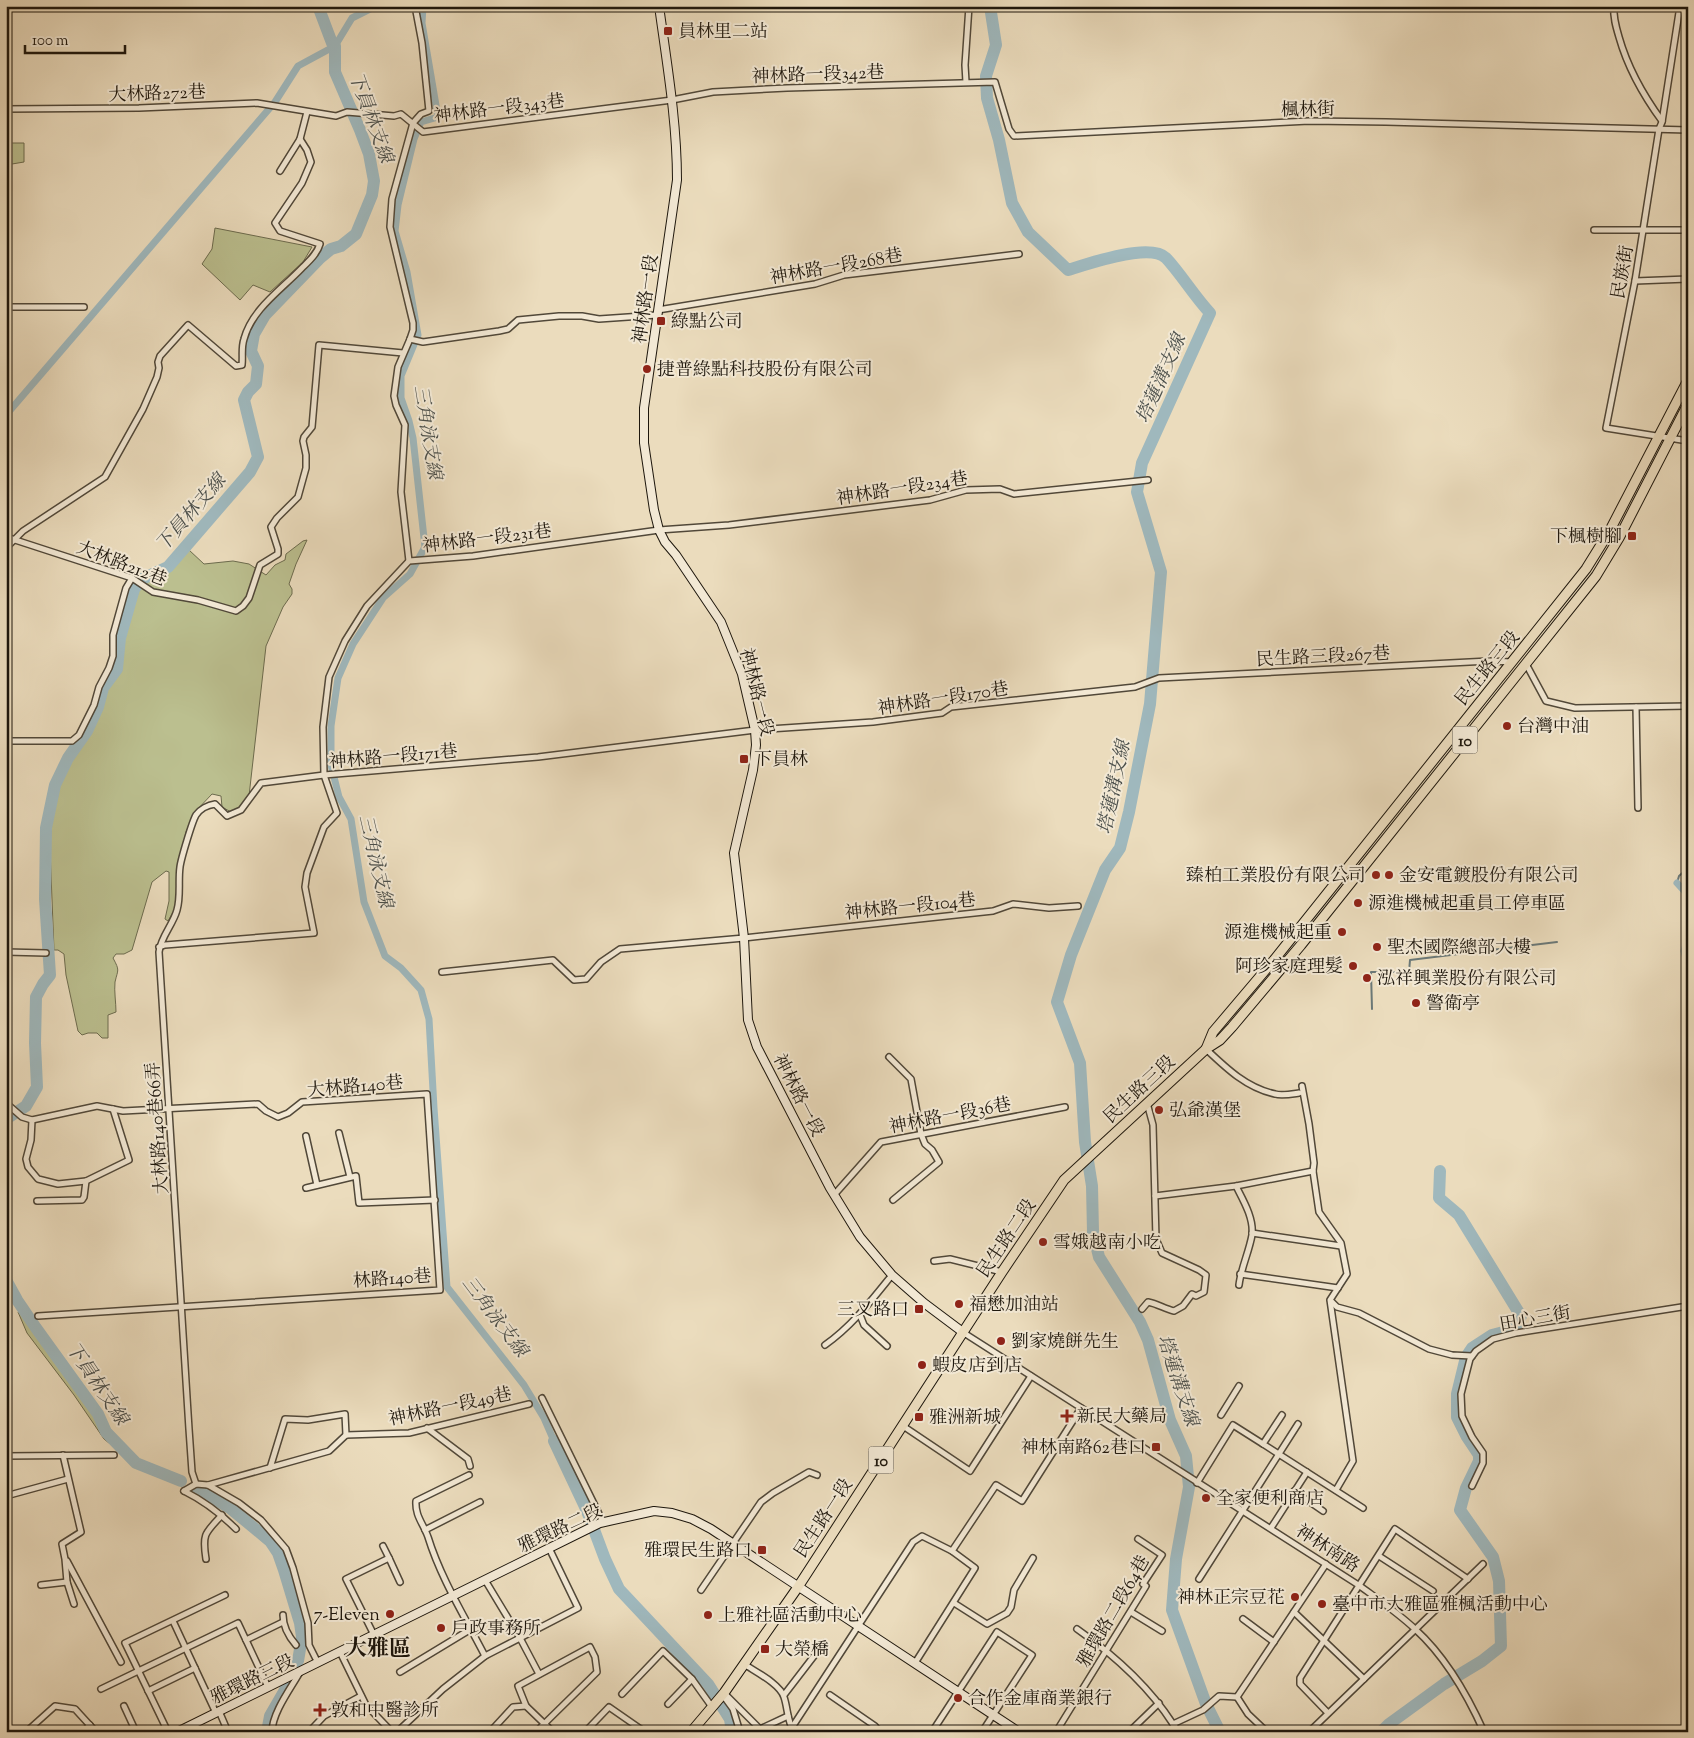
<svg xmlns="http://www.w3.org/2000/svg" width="1694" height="1738" font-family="'Sorts Mill Goudy','Noto Serif TC',serif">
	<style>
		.green { fill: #bbbf8f; stroke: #6c6b4e }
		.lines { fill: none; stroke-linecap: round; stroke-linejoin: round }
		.stream { stroke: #6b7877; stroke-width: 2 }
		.canal { stroke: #9fb8bd; stroke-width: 7 }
		.river { stroke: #9fb8bd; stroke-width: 12 }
		.street-casing { stroke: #514839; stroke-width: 8 }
		.secondary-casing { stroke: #1e170d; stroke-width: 10 }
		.primary-casing { stroke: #1e170d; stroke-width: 11 }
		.street { stroke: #f2e8d4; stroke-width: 5 }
		.secondary { stroke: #f2e8d4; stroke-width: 8 }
		.primary { stroke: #ebdcbd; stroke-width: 9 }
		.poi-dot { fill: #8f2418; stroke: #f2e8d4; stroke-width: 2 }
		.labels { text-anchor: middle; stroke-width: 4; stroke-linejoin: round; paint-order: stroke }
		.shield { fill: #f2e8d4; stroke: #5e5649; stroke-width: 1 }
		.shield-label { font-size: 16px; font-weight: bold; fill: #1e170d }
		.poi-label { font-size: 18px; fill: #1e170d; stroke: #f2e8d4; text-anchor: start }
		.street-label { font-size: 18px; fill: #1e170d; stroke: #f2e8d4 }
		.water-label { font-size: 19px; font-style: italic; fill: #4b4f4b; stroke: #f2e8d4 }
		.district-label { font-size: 22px; font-weight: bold; fill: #1e170d; stroke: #f2e8d4 }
	</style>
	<rect width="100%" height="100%" fill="#ebdcbd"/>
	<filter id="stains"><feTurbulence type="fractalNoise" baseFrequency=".004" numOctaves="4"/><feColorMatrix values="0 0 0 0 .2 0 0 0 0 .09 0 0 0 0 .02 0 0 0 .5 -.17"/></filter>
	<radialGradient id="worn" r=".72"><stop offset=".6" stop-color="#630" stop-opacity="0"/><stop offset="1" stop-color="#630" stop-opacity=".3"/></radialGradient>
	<g class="green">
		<polygon points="6,118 7,143 24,143 24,162 6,165"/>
		<polygon points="215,228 312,247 303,262 270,292 253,285 240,300 202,264 212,249"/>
		<path d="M307,540L296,564L289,584L292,589V594L283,607L266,646L249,796L242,808L231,812L222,807L221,796L212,794L195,812L186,832L177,875L178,894L175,909L168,921L165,919L169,901V872L166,871L152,882L132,950L124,954H116L113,958C120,971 118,969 115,982C114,991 116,1003 116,1012L108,1015V1038H102L97,1033H88L82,1035L78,1031L66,975L64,954L58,950H54L50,849L51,826L60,782L68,763L81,748L95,721L106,689L120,668L123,639L138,591L145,583L169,569L189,550L204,564L233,561L249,564L266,575L275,565L285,560L286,554L303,541Z"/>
		<polygon points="20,1310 83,1398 109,1443 104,1439 74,1395 27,1333 18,1312"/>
	</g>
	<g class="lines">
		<g class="stream">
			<polyline points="1677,883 1679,876 1688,868"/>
			<polyline points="1372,1009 1371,972 1409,972 1410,960 1557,942"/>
		</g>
		<g class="canal">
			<polyline points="423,6 422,23 438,117 421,122 414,139 398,205 395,231 407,272 418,335 401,376 401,398 409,421 413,438 425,547 410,574 383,598 353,644 338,678 331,726 331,765 339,797 351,819 364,902 385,956 401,968 421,990 429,1019 434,1108 447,1287 524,1385 544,1418 554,1441"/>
			<polyline points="6,415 275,102 298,66 335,46 352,18 376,6"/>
			<polyline points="1677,883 1688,895"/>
			<polyline points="1688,938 1684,951 1688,968"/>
		</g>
		<g class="river">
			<path d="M990,6L996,45L986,76L987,98L999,140L1012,203L1028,232L1068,270C1087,264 1150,242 1166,258C1181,274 1194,296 1210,313L1142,463L1137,492L1161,572L1150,704L1129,812L1120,848L1105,870L1071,955L1057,1002L1080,1063L1085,1142L1092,1186L1093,1232L1099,1257L1140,1322L1148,1340L1170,1420L1186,1456L1189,1487L1176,1559L1172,1610L1206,1704L1220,1732"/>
			<polyline points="6,1119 26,1106 37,1087 35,1043 36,997 43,984 50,975 45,899 46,828 55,785 68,758 87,731 98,707 103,688 117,669 120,638 134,589 142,579 168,567 250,472 258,457 244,400 248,392 256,384 258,366 251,351 254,334 265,315 320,258 331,249 341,246 356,234 372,195 374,181 369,154 360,130 335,72 335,46 332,43 318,6"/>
			<polyline points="6,1280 17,1300 36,1328 98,1414 106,1432 136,1463 181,1481"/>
			<polyline points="554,1441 587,1511 605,1559 619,1589 708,1684 730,1719 732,1732"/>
			<polyline points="197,1489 230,1508 270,1541 278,1553 284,1570 300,1623 302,1637 298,1661"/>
			<polyline points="267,1732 270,1716 289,1683"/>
			<polyline points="1381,1732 1389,1724 1444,1684 1482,1661 1501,1646 1499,1581 1493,1557 1460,1510 1466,1488 1479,1461 1479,1455 1467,1437 1457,1417 1457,1394 1466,1357 1472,1348 1492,1335 1511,1330 1517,1325 1521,1316 1459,1215 1439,1198 1440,1171"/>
		</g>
		<g class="street-casing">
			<g id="street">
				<path d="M1614,6C1613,17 1616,27 1619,37C1628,69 1643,95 1662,121"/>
				<polyline points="1680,6 1662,122 1659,129 1635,281 1606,428 1688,441"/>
				<polyline points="966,82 965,65 969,6"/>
				<polyline points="6,109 139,108 257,103 336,116 347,112 394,116 401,114 423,132 672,100 713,92 787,88 995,82 1009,129 1014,136 1309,121 1386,122 1688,130"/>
				<polyline points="280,171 300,139"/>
				<polyline points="1594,230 1688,230"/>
				<polyline points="1635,281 1688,279"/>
				<polyline points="6,307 84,307"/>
				<polyline points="658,310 815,284 844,275 1019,254"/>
				<polyline points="410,339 423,342 499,331 508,329 518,320 559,316 582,316 599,319 657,315"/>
				<polyline points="6,537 132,578 153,592 198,600 236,611 243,606 249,598 260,565 278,554 278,549 271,527 277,518 298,497 306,468 306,455 303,441 304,437 312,427 319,345 403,353"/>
				<path d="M6,548L23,531L105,477L143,409L157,377L159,368L158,362L160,356L188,325L236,366L242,365C243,356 241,348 244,339C252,309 281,290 302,268C309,261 317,254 320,244L280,231L275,223L302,183L311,162L307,150L300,139L307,112"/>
				<polyline points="409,561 401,492 405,425 396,405 394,396 398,367 410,339 413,330 413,323 390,227 392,199 413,123 421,114 429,111 422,43 415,6"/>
				<polyline points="1526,664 1546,701 1575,708 1688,706"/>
				<polyline points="1636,707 1638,808"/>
				<polyline points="6,741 72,741 79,735 94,705 99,687 109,668 113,656 113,635 126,588 132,578"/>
				<polyline points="159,947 165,945 314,933 305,887 307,873 324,827 337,813 324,775 323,727 329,677 345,641 367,606 409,561 473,556 659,530 729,525 930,500 966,490 1000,489 1014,494 1148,480"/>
				<polyline points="6,952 46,953"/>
				<polyline points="442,972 553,960 574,980 586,979 601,962 620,949 744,938 993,911 1013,904 1049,908 1078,906"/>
				<path d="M1206,1049C1227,1069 1247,1088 1275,1094C1282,1096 1292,1094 1299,1093"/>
				<polyline points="889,1057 911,1079 921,1134 925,1144 932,1150 939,1162 893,1200"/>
				<polyline points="1302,1086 1309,1124 1314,1163 1313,1171 1319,1212 1341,1243 1347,1274 1330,1300 1353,1461 1336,1490"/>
				<polyline points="6,1103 22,1117 32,1120 97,1106 123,1111 258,1104 266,1111 278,1117 288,1113 302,1102 427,1094 440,1290 38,1316"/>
				<polyline points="32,1120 31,1140 26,1159 28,1167 38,1179 58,1184 86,1181"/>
				<polyline points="339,1133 350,1177"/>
				<polyline points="306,1136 317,1185"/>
				<path d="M1236,1186C1243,1200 1254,1218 1252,1235C1249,1252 1241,1268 1239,1285"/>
				<polyline points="306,1188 356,1176 359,1203 435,1200"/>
				<polyline points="834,1195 881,1142 1065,1107"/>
				<polyline points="1155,1196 1236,1186 1313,1171"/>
				<polyline points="37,1201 82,1200 84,1197 86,1181 129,1160 113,1109"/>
				<polyline points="1252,1233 1341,1246"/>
				<polyline points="934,1261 950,1259 1002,1272"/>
				<polyline points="1240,1274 1338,1288"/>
				<polyline points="1331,1301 1337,1307 1359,1313 1429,1349 1452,1355 1472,1356"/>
				<path d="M1142,1309L1148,1302C1158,1304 1165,1309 1174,1311L1183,1306L1192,1294L1196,1296L1204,1292L1206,1275L1199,1270L1162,1253L1156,1239L1153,1125L1147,1103"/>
				<polyline points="860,1315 864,1325 887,1346"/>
				<path d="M964,1333L1360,1586C1379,1600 1398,1613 1415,1629C1446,1657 1467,1694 1484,1732"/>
				<path d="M825,1345C852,1326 871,1301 892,1275"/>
				<polyline points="542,1398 603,1522"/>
				<polyline points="1221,1415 1239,1386"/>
				<polyline points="1282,1415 1263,1444 1363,1508"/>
				<polyline points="903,1426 970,1471 1031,1376"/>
				<polyline points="427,1428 468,1459 470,1466"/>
				<polyline points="63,1455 81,1532 62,1544 65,1559 67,1582 74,1604"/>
				<polyline points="6,1456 114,1455"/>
				<polyline points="270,1468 285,1419 308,1420 345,1414 346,1435"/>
				<path d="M469,1475L416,1501C415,1516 423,1523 428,1537C441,1579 465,1617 485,1656"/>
				<polyline points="1197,1483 1233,1425 1263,1444"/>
				<path d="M196,1484L192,1472L189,1429L159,952C161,936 173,925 177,910C181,896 178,881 180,867C181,859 192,822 196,815C200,809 208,805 215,804L227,816L241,810L261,783L324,775L538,757L755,730L873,722L942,713L951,707L1135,687L1159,678L1489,661L1512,662"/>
				<polyline points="208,1485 329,1451 346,1435 409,1433 529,1404"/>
				<polyline points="1472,1486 1483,1463 1483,1453 1472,1437 1462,1416 1461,1394 1470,1359 1476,1351 1493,1339 1516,1333 1688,1306"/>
				<polyline points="184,1491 196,1484 208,1485 239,1503 261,1520 286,1549 293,1568 308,1623 309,1645 318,1663"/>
				<path d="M184,1491C204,1501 220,1513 236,1529"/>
				<polyline points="1294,1491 1323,1511"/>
				<polyline points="6,1496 68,1479"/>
				<polyline points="1271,1528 1307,1472"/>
				<polyline points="425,1530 480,1502"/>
				<polyline points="383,1546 389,1558"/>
				<polyline points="952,1551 996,1485 1022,1501 1081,1408"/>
				<polyline points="1379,1556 1433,1591"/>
				<path d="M206,1559C202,1534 205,1533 222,1515"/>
				<polyline points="67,1561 121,1662"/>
				<polyline points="1199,1579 1298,1424"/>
				<polyline points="485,1580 520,1638 539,1674"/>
				<polyline points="41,1585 67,1582"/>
				<polyline points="701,1590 761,1502 773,1493 809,1472 817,1475"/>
				<polyline points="954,1603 987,1624 1007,1613 1011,1607 1014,1590 1033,1558"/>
				<polyline points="1131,1612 1162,1631"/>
				<polyline points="1294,1612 1364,1679"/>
				<path d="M283,1615C283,1626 289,1637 296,1645"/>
				<polyline points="1243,1619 1274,1642"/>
				<polyline points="173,1621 216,1713"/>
				<path d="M1077,1629C1114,1655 1148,1685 1173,1724L1203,1710L1219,1696L1237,1697L1326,1564"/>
				<polyline points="374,1635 346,1579 389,1558 400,1582"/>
				<polyline points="246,1640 283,1622"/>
				<polyline points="340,1652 366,1705 392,1732"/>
				<path d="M744,1664C756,1672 780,1684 784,1697C788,1709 787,1721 794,1732"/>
				<polyline points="400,1672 471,1629"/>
				<polyline points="101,1689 238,1623 268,1687"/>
				<polyline points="148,1691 195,1668"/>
				<polyline points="724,1693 760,1729 788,1716"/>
				<polyline points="622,1694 663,1651 692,1679 712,1707"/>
				<polyline points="784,1695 824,1643"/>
				<polyline points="830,1695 875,1726"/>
				<polyline points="1237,1697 1248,1714 1267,1732"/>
				<polyline points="725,1698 733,1709 740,1732"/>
				<polyline points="668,1704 692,1679"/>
				<polyline points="124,1706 136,1732"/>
				<polyline points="219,1711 228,1732"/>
				<polyline points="1328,1713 1300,1684 1300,1678 1395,1529 1468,1579"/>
				<polyline points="1173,1724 1179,1732"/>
				<polyline points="875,1727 882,1732"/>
				<polyline points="26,1732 55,1706 75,1709 96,1732"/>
				<polyline points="83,1732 90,1725"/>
				<polyline points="168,1732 125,1643 225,1595"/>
				<path d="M272,1732C272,1713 291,1688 300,1672"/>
				<polyline points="309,1732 324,1716 361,1696"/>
				<polyline points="397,1732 443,1689 485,1656 578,1608 549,1548"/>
				<polyline points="490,1732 513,1707 526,1706"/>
				<polyline points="536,1732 544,1724 597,1672 595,1657 590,1647 518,1686 526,1706 553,1732"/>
				<polyline points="585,1732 609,1707 645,1732"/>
				<polyline points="789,1732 913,1542 922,1536 952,1551 975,1568 915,1663"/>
				<polyline points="932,1732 997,1632 1032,1655 982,1732"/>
				<polyline points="1056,1732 1146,1586 1143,1584 1162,1555 1138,1539"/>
				<polyline points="1129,1732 1159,1703"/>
				<polyline points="1309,1732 1483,1564"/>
			</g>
		</g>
		<g class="secondary-casing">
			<g id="secondary">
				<path d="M659,6C667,64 677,122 677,180L644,408V443L654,510L659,530L665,542L676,555L721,622L742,674L755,730L756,745L753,770L734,853L744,938L748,1020L757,1047L830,1188L860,1237L892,1275L924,1303L964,1333"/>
				<polyline points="177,1732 600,1523 654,1511 672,1513 692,1519 711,1529 1019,1732"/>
			</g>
		</g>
		<g class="primary-casing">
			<g id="primary">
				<polyline points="1206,1049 1213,1032 1274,960 1586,569 1609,532 1688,380"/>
				<polyline points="691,1732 724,1693 798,1587 1002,1272 1064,1180 1206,1049 1220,1040 1232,1027 1301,945 1596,576 1619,538 1688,404"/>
			</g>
		</g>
		<use href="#street" class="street"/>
		<use href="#secondary" class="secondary"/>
		<use href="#primary" class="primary"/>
	</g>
	<g class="poi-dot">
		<rect x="663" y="26" width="10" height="10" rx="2.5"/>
		<rect x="656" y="316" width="10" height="10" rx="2.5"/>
		<circle cx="647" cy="369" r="5"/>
		<rect x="1627" y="531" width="10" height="10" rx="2.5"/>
		<circle cx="1507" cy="726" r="5"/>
		<rect x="739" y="754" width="10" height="10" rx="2.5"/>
		<circle cx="1376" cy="875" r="5"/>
		<circle cx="1389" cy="875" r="5"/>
		<circle cx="1358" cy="903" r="5"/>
		<circle cx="1342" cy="932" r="5"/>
		<circle cx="1377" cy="947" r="5"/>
		<circle cx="1353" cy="966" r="5"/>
		<circle cx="1367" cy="978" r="5"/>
		<circle cx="1416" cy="1003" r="5"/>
		<circle cx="1159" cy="1110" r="5"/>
		<circle cx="1043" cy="1242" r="5"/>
		<circle cx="959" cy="1304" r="5"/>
		<rect x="914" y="1304" width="10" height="10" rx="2.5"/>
		<circle cx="1001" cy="1341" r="5"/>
		<circle cx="922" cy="1365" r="5"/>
		<path d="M1064.5 1408.5h5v5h5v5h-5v5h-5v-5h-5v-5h5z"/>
		<rect x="914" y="1412" width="10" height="10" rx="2.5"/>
		<rect x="1151" y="1442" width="10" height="10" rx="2.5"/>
		<circle cx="1206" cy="1498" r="5"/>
		<rect x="757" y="1545" width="10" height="10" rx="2.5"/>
		<circle cx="1295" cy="1597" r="5"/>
		<circle cx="1322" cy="1604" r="5"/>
		<circle cx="390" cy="1614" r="5"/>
		<circle cx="708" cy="1615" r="5"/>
		<circle cx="441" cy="1628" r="5"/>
		<rect x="760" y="1644" width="10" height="10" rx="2.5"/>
		<circle cx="958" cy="1698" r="5"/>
		<path d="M317.5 1702.5h5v5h5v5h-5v5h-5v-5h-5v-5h5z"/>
	</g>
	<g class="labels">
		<g class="shield">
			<rect x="1452.5" y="726.5" width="25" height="27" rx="4"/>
			<rect x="868.5" y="1446.5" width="25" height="27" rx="4"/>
		</g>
		<g class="shield-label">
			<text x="1465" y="746">10</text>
			<text x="881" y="1466">10</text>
		</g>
		<g class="poi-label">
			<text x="678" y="37">員林里二站</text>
			<text x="671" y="327">綠點公司</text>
			<text x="657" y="375">捷普綠點科技股份有限公司</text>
			<text x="1622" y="542" text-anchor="end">下楓樹腳</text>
			<text x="1517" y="732">台灣中油</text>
			<text x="754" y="765">下員林</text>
			<text x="1366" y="881" text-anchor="end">臻柏工業股份有限公司</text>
			<text x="1399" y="881">金安電鍍股份有限公司</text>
			<text x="1368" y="909">源進機械起重員工停車區</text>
			<text x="1332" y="938" text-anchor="end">源進機械起重</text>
			<text x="1387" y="953">聖杰國際總部大樓</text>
			<text x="1343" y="972" text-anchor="end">阿珍家庭理髮</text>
			<text x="1377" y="984">泓祥興業股份有限公司</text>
			<text x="1426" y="1009">警衛亭</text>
			<text x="1169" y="1116">弘爺漢堡</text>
			<text x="1053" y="1248">雪娥越南小吃</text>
			<text x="969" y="1310">福懋加油站</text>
			<text x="909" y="1315" text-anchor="end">三叉路口</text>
			<text x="1011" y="1347">劉家燒餅先生</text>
			<text x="932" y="1371">蝦皮店到店</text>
			<text x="1077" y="1422">新民大藥局</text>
			<text x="929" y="1423">雅洲新城</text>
			<text x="1146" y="1453" text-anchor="end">神林南路62巷口</text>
			<text x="1216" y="1504">全家便利商店</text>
			<text x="752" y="1556" text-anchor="end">雅環民生路口</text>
			<text x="1285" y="1603" text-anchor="end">神林正宗豆花</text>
			<text x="1332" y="1610">臺中市大雅區雅楓活動中心</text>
			<text x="380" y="1620" text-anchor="end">7-Eleven</text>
			<text x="718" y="1621">上雅社區活動中心</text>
			<text x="451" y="1634">戶政事務所</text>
			<text x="775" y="1655">大榮橋</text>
			<text x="968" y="1704">合作金庫商業銀行</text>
			<text x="331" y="1716">敦和中醫診所</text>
		</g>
		<g class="street-label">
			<text transform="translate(818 74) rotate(-2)" y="6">神林路一段342巷</text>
			<text transform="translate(157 93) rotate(-2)" y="6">大林路272巷</text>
			<text transform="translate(499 108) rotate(-7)" y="6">神林路一段343巷</text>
			<text transform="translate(1308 109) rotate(-1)" y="6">楓林街</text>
			<text transform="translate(836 266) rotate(-10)" y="6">神林路一段268巷</text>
			<text transform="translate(1622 272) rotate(-80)" y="6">民族街</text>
			<text transform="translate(645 299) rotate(-82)" y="6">神林路一段</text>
			<text transform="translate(902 488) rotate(-9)" y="6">神林路一段234巷</text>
			<text transform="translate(487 538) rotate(-7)" y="6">神林路一段231巷</text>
			<text transform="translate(122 563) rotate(21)" y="6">大林路212巷</text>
			<text transform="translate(1323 656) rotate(-3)" y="6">民生路三段267巷</text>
			<text transform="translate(1487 668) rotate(-51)" y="6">民生路三段</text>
			<text transform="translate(757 692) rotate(76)" y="6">神林路一段</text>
			<text transform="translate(943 698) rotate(-9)" y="6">神林路一段170巷</text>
			<text transform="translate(393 756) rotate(-5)" y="6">神林路一段171巷</text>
			<text transform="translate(910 906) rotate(-6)" y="6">神林路一段104巷</text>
			<text transform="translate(355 1086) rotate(-5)" y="6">大林路140巷</text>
			<text transform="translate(1139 1089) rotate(-43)" y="6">民生路三段</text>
			<text transform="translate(799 1095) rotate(63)" y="6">神林路一段</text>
			<text transform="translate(950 1115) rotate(-11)" y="6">神林路一段36巷</text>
			<text transform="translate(157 1128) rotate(-94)" y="6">大林路140巷66弄</text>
			<text transform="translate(1006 1238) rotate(-56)" y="6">民生路二段</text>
			<text transform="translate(392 1278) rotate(-4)" y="6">林路140巷</text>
			<text transform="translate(1535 1318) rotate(-10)" y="6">田心三街</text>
			<text transform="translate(450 1406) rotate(-12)" y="6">神林路一段49巷</text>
			<text transform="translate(823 1518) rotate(-57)" y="6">民生路一段</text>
			<text transform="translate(560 1528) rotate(-25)" y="6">雅環路二段</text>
			<text transform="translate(1328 1548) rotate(33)" y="6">神林南路</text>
			<text transform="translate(1113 1611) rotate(-60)" y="6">雅環路二段64巷</text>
			<text transform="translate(252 1679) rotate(-26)" y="6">雅環路三段</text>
		</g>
		<g class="water-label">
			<text transform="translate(372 117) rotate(70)" y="7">下員林支線</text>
			<text transform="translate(1160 378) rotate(-66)" y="7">塔蓮溝支線</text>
			<text transform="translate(429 432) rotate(81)" y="7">三角泳支線</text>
			<text transform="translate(190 512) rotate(-49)" y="7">下員林支線</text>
			<text transform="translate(1113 787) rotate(-78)" y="7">塔蓮溝支線</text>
			<text transform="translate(377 861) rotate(77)" y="7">三角泳支線</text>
			<text transform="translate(496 1316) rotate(53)" y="7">三角泳支線</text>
			<text transform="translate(1179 1380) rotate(72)" y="7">塔蓮溝支線</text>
			<text transform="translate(98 1383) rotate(56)" y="7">下員林支線</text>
		</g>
		<g class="district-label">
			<text x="378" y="1655">大雅區</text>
		</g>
	</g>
	<rect width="1694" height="1738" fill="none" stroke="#ebdcbd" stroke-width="25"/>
	<rect x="8" y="8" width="1679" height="1723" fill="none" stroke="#1e170d" stroke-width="2.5"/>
	<rect x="12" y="12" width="1669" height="1713" fill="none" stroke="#1e170d"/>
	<path d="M25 45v8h100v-8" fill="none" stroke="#1e170d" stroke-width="2.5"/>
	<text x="32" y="45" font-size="15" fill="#1e170d" stroke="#f2e8d4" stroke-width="4" paint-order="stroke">100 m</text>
	<rect width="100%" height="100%" filter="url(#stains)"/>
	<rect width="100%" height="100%" fill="url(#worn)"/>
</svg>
